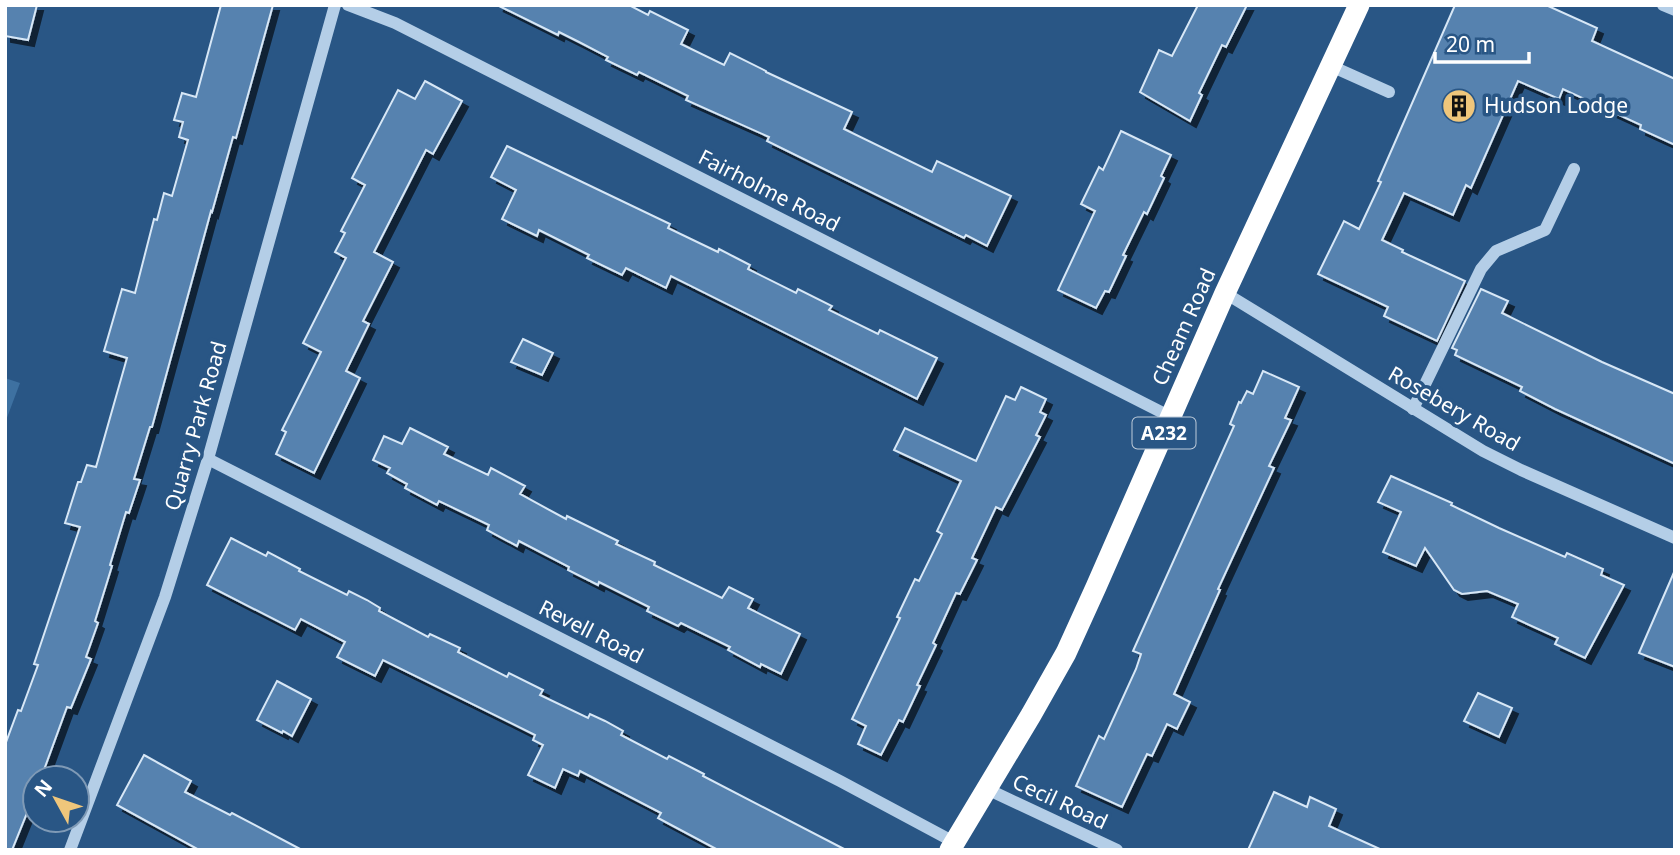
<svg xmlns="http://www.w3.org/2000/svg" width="1680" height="855" font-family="'Noto Sans',sans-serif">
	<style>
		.green { fill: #3e71a1 }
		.building { fill: #5682af; stroke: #d7e7f6; stroke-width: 2; filter: url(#shadow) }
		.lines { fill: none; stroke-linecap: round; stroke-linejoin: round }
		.minor { stroke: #b4cee7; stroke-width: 12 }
		.highway { stroke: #fff; stroke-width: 21 }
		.labels { text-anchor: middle; stroke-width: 7; stroke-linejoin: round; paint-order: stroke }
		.shield { fill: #295685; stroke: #bfccda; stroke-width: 2 }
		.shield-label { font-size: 19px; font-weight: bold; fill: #fff }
		.poi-label { font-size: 21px; fill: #fff; stroke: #295685; text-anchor: start }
		.street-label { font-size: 21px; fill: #fff; stroke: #295685 }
	</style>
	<defs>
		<filter id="shadow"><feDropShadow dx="6" dy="6" stdDeviation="0" flood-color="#0009"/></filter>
	</defs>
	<rect width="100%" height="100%" fill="#295685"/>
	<polygon class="green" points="5,378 20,383 5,423"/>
	<g class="building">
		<polygon points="5,5 37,5 28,40 5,36"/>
		<polygon points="221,5 273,5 236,138 233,137 212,212 211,211 152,427 150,427 134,479 140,480 129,513 126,512 110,565 112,566 95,621 98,623 86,657 91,659 71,708 67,707 41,778 35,778 35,793 12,850 5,850 5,745 18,710 21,711 38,665 34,664 80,527 65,523 78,482 81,482 87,465 96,467 127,358 104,351 122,289 135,293 154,219 157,220 164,193 172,196 188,140 179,137 183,122 174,120 182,93 196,97"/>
		<polygon points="497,5 629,5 648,15 650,11 688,30 681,44 724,65 730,53 766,71 766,72 852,112 844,129 932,172 937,161 1011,196 987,246 966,235 964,238 767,141 769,137 686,100 688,96 639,72 637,75 606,60 608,57 579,42 559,32 558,35"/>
		<polygon points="1198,5 1247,5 1226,47 1222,45 1199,93 1202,95 1190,121 1140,92 1159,50 1172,56"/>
		<polygon points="1455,5 1546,5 1597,28 1592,41 1675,79 1675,145 1640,129 1641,125 1563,89 1559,99 1518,81 1471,188 1466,185 1453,215 1404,193 1382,240 1403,250 1402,252 1465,281 1437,341 1384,316 1388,307 1318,274 1344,221 1359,229 1381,182 1378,181"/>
		<polygon points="425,81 462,101 433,154 426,150 374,252 393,262 363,321 369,324 346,371 360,378 314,473 276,454 286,432 282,430 321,352 303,343 346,258 335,252 345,233 341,231 365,185 352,178 398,90 415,99"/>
		<polygon points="1121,131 1171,155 1161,176 1164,178 1147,214 1144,212 1123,255 1126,256 1109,292 1105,291 1096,308 1058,290 1095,211 1081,204 1099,167 1103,170"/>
		<polygon points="507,146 670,224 668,228 718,252 719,249 750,265 748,269 796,293 798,289 832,306 829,310 878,334 880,330 937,358 917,399 671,276 666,288 626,268 622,275 587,258 589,255 539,230 537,236 502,219 516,190 491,177"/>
		<polygon points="1481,289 1508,301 1502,313 1602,362 1675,394 1675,464 1555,409 1520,391 1522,387 1455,355 1457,350 1452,348"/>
		<polygon points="523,339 553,353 542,375 511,362"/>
		<polygon points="1263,371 1299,387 1285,418 1291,420 1269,466 1274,468 1218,589 1220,590 1174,694 1190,702 1177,729 1167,724 1152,756 1147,754 1122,807 1076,786 1099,736 1104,739 1136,669 1141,654 1133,651 1234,426 1230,424 1239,402 1241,403 1247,391 1253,394"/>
		<polygon points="1021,387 1046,399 1040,412 1046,415 1036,435 1040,437 1002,510 996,507 972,558 977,560 960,594 956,593 933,643 936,645 917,685 920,686 903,722 899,720 881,755 858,744 866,726 852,719 900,618 897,617 915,579 919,581 942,534 937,531 961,481 894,450 905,428 976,461 1006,396 1015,400"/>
		<polygon points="410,428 448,447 444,454 488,475 491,468 525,486 520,494 566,519 567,516 618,541 616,544 655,562 654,565 722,598 729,587 753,599 748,608 800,634 781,674 761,664 760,667 728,650 730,647 681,623 678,626 647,611 649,607 599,582 598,585 568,570 569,567 519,541 517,546 487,530 489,525 439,501 437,505 405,488 407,484 387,473 390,468 373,460 384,436 402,444"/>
		<polygon points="1391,476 1452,503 1451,505 1499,528 1565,557 1567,553 1603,569 1601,575 1624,585 1585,658 1555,644 1558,638 1512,617 1518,604 1487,591 1462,594 1454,590 1425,548 1416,566 1383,552 1401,512 1378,502"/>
		<polygon points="231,538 266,556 268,552 300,569 299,571 347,595 349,591 367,600 380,608 379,611 428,637 430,634 460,648 458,652 507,677 509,673 543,690 540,695 588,718 590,714 605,721 623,731 621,735 667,759 669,756 704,774 703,776 846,850 718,850 658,818 661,813 580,771 578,776 563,769 555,788 528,775 543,745 533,740 535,735 383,660 375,676 337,657 345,642 301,619 295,630 207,585"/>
		<polygon points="1675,570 1675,667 1639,653"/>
		<polygon points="277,681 311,699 292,736 283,731 282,733 257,720"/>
		<polygon points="1478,693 1512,708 1499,737 1464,721"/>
		<polygon points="144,755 191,781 185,792 230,815 232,813 302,850 199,850 117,805"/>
		<polygon points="1274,792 1307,807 1310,797 1336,809 1329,826 1382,850 1248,850"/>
	</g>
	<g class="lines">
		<g class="minor">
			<polyline points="348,5 395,23 1171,417"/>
			<polyline points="1663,5 1675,10"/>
			<polyline points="1331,66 1389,92"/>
			<polyline points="1225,293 1483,451 1521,470 1675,538"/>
			<polyline points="1413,409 1481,269 1496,251 1545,230 1574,169"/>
			<polyline points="208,459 840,781 954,842"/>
			<polyline points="987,789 1117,850"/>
			<polyline points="70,850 165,597 208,459 335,5"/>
		</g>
		<polyline class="highway" points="950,850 1031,715 1066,653 1096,587 1225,293 1359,5"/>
	</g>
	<defs>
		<g id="building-disc" transform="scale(1.75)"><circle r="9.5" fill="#efc67b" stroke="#295685"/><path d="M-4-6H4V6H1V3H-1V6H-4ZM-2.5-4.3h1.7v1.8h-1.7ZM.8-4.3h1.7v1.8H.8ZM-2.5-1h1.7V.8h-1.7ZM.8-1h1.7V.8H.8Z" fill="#111"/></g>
	</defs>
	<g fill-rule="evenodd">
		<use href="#building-disc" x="1459" y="106"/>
	</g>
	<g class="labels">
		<rect class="shield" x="1132.5" y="417.5" width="63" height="31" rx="5"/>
		<g class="shield-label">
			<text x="1164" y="440">A232</text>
		</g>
		<g class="poi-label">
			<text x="1484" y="113">Hudson Lodge</text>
		</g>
		<g class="street-label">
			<text transform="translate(769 191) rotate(27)" y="7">Fairholme Road</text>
			<text transform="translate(1184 327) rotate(-66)" y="7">Cheam Road</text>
			<text transform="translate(1454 409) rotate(30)" y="7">Rosebery Road</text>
			<text transform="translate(196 426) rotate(-74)" y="7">Quarry Park Road</text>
			<text transform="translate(591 632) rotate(27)" y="7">Revell Road</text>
			<text transform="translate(1060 802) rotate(25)" y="7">Cecil Road</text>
		</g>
	</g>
	<rect width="1680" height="855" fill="none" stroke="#ffffff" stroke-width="14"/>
	<g transform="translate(56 799) rotate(310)"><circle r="33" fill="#295685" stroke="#7f9ab6" stroke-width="2"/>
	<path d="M0-5L12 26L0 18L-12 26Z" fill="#efc67b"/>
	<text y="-10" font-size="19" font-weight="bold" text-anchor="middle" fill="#ffffff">N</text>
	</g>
	<path d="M1435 52v10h94v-10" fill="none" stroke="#ffffff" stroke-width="3.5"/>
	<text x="1446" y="52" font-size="21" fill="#ffffff" stroke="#295685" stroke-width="5" paint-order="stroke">20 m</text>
</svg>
